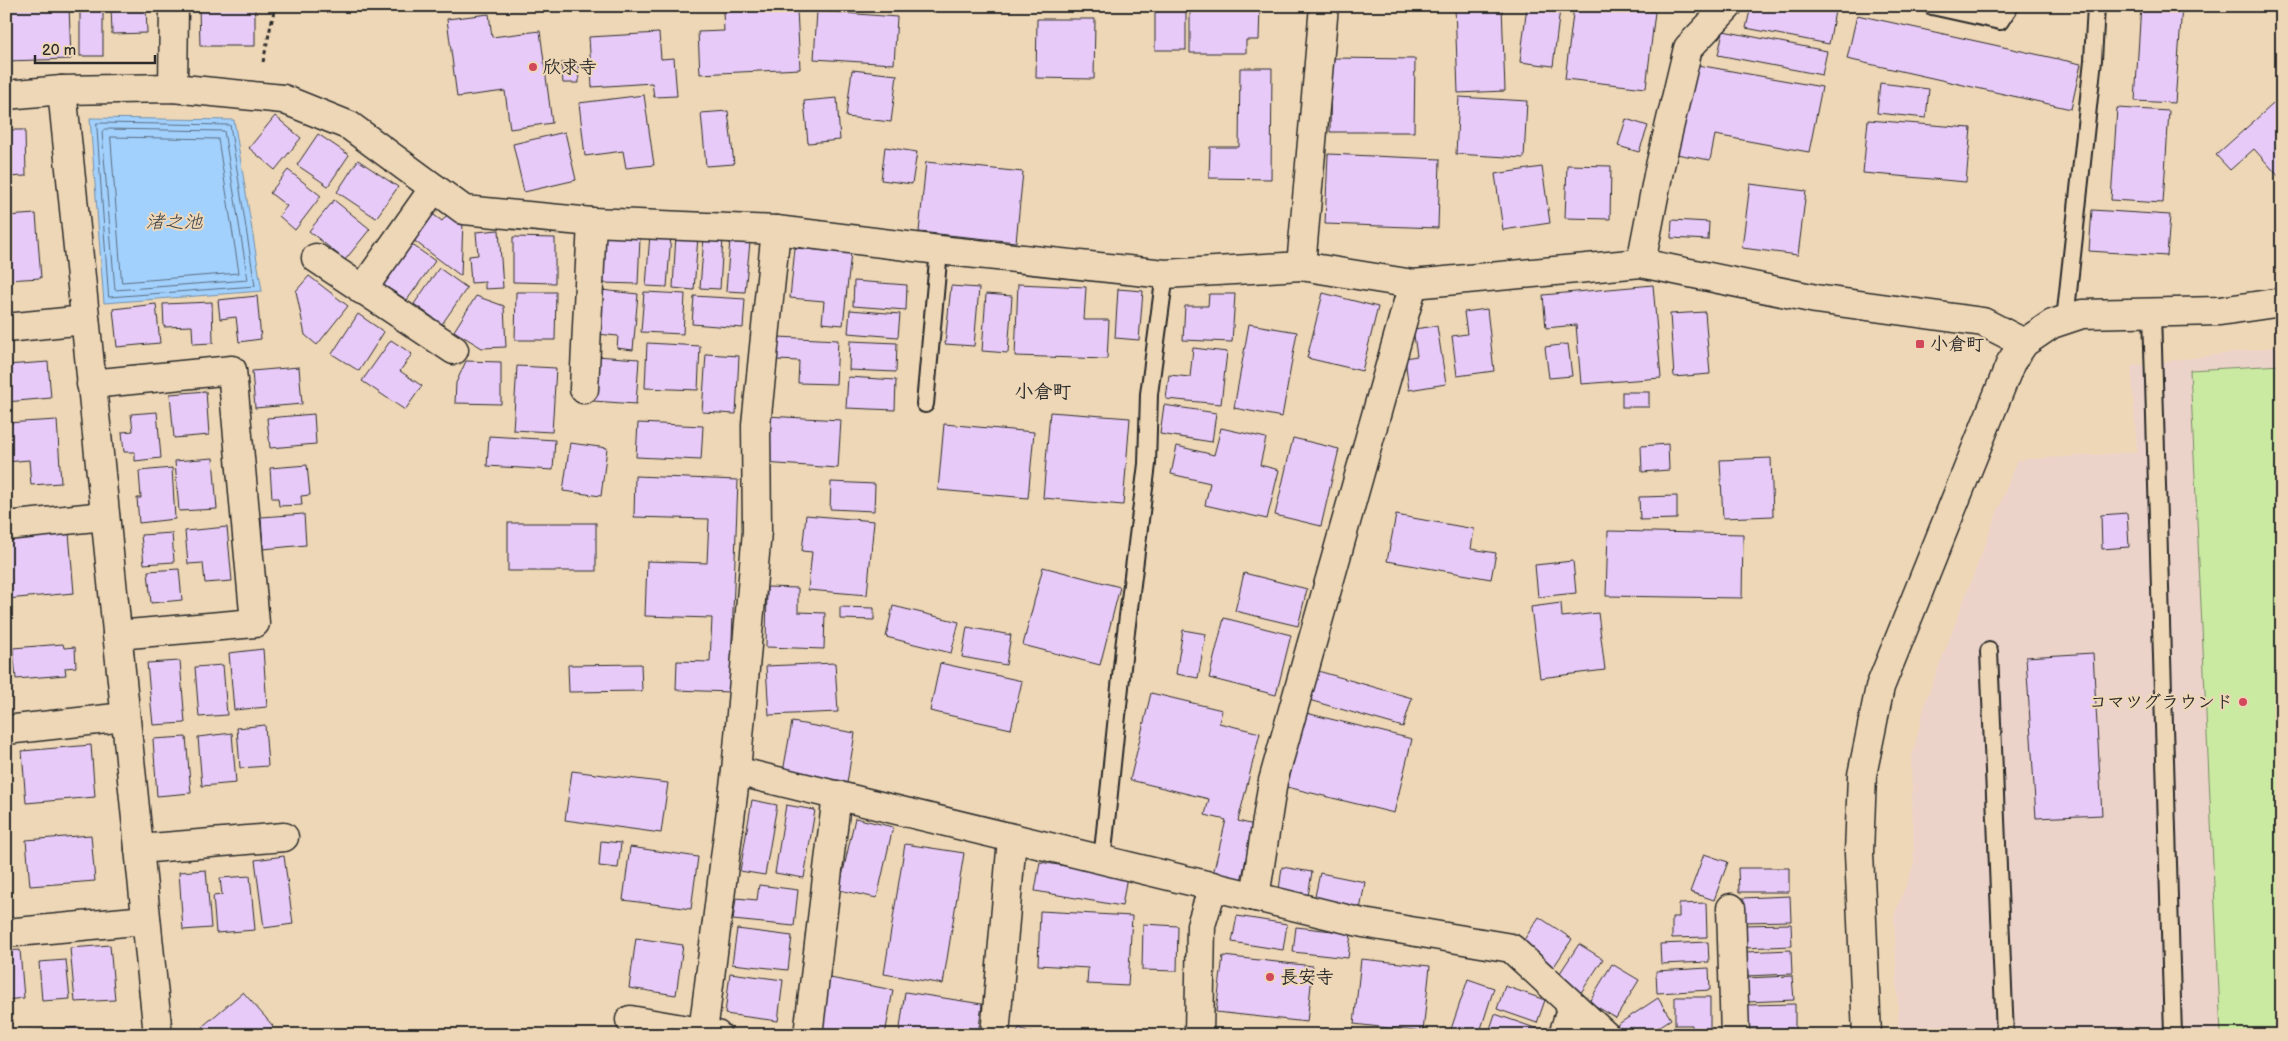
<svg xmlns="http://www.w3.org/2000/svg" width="2288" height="1041" font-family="'Balsamiq Sans','Klee One',sans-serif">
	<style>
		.built { fill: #ecd3ca }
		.green { fill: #caeaa2; stroke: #7a8a66 }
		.water { fill: #a2d1fe; stroke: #728faa }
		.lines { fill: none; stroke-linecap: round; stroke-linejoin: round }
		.shore { stroke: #5b6d7f; stroke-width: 1 }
		.building { fill: #e8caf8; stroke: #2b2b2b }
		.lane-casing { stroke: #2b2b2b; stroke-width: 20 }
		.street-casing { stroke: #2b2b2b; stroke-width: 31 }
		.secondary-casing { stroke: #2b2b2b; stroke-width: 31 }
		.path { stroke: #2b2b2b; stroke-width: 3; stroke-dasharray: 4 4; stroke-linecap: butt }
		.lane { stroke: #eed7b6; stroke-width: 16 }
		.street { stroke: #eed7b6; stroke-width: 28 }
		.secondary { stroke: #eed7b6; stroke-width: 28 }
		.poi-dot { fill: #d1495b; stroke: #eed7b6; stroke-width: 2 }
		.labels { text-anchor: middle; stroke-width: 4; stroke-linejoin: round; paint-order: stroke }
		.poi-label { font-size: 18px; font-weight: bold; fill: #2b2b2b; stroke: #eed7b6; text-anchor: start }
		.water-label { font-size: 19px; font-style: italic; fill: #3d444b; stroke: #eed7b6 }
		.neighbourhood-label { font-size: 19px; font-weight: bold; fill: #2b2b2b; stroke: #eed7b6 }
	</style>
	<rect width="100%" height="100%" fill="#eed7b6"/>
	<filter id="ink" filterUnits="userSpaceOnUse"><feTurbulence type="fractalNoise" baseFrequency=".02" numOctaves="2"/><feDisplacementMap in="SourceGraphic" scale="10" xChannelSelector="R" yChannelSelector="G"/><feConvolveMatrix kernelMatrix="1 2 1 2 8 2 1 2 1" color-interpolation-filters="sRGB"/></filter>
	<g filter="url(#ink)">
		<polygon class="built" points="2282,346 2282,1035 1899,1035 1894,916 1914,864 1911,761 1926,700 2017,460 2137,452 2131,366"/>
		<polygon class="green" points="2282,365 2282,1035 2221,1035 2190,370"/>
		<polygon class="water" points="90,118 234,120 262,291 104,303"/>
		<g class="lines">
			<g class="shore">
				<polygon points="97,123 230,125 255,286 109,297"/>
				<polygon points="105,129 224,131 248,280 115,290 102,132"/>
				<polygon points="111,137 218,139 239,273 122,282"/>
			</g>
		</g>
		<g class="building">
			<polygon points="6,6 69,6 71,59 6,61"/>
			<rect x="80" y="6" width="23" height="50"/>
			<polygon points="111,6 146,6 147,33 112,34"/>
			<polygon points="255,6 255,46 200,46 199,7"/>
			<polygon points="865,6 900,6 899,10"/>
			<rect x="1155" y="6" width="31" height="44"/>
			<polygon points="1190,6 1260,6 1259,40 1246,40 1246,53 1190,53"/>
			<polygon points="1455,6 1502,6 1505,91 1458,93"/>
			<polygon points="1527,6 1560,9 1553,66 1520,62"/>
			<polygon points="1574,6 1604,6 1655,12 1646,88 1565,79"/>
			<polygon points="1751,6 1812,6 1835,11 1829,44 1746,28"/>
			<polygon points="2141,6 2182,6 2175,103 2135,101"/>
			<polygon points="797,9 800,69 700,74 698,32 724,31 723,12"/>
			<polygon points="817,11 897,17 894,64 814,59"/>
			<polygon points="489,14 492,37 540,31 552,123 510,129 505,91 457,97 447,19"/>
			<polygon points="1857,15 2081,64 2071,109 1847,59"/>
			<polygon points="1037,19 1095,19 1094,79 1036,78"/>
			<polygon points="1723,31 1827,51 1822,75 1718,55"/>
			<polygon points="659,33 661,59 674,58 677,96 654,97 652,83 592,87 589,37"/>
			<polygon points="1331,58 1415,59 1414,132 1330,132"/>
			<polygon points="578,62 579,83 563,83 561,63"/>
			<polygon points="1692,64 1822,87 1809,152 1715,135 1710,160 1676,154"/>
			<polygon points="1240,68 1272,68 1271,179 1209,178 1210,147 1239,147"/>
			<polygon points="852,70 897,75 891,122 846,117"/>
			<polygon points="1880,83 1929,89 1926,118 1877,113"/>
			<polygon points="644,95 654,165 626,168 623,151 585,156 579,103"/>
			<polygon points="2282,96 2282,180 2254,149 2230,170 2216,155"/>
			<polygon points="1459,97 1527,101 1524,158 1456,154"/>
			<polygon points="837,98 840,140 808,143 804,101"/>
			<polygon points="2117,108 2169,111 2163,203 2111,200"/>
			<polygon points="728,111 734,164 706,166 701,113"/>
			<polygon points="275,116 301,138 275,170 249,148"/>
			<polygon points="1626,119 1648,126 1639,152 1618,146"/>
			<polygon points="1868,120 1971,128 1966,182 1863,173"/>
			<polygon points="6,130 25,130 26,176 6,177"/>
			<polygon points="565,132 576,180 524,192 513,144"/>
			<polygon points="318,134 349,155 328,186 297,165"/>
			<polygon points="885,147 917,152 912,184 881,180"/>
			<polygon points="1328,154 1440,159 1438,228 1325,224"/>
			<polygon points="358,160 398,187 376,218 337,192"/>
			<polygon points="926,162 1023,172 1016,242 919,232"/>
			<polygon points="1567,165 1611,166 1610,219 1565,218"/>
			<polygon points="1542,167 1550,223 1503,230 1495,174"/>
			<polygon points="288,170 321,196 295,230 279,216 287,206 270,193"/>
			<polygon points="1750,184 1806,191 1798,255 1742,248"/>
			<polygon points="334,200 370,229 345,260 309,231"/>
			<polygon points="427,210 442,221 451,210 463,220 461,276 408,236"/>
			<polygon points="2092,210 2170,215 2167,256 2089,251"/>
			<polygon points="36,214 41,278 6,280 6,216"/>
			<polygon points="1672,220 1709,222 1708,240 1671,238"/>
			<polygon points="499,230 503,288 485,289 485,282 471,283 469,256 478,255 476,232"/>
			<polygon points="650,234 671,235 667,287 646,286"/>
			<polygon points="676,234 698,236 694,290 673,288"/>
			<polygon points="604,236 640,238 638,284 602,283"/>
			<polygon points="513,237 555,238 555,283 513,282"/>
			<polygon points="704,237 723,238 720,289 700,288"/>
			<polygon points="730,240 750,242 745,292 726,291"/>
			<polygon points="411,244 435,261 407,300 382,284"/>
			<polygon points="795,248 851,253 843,325 822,323 824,301 790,298"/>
			<polygon points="439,268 467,288 442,324 414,304"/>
			<polygon points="309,276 348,306 317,345 305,335 296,291"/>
			<polygon points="854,281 907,285 906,310 853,306"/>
			<polygon points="1018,284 1086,287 1084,320 1109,320 1107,359 1015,356"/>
			<polygon points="1653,285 1661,378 1581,384 1576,325 1546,328 1543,295"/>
			<polygon points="951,286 979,288 974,346 945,344"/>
			<polygon points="1118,289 1143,291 1139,340 1115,338"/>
			<polygon points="601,290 638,294 633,350 617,348 618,336 597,334"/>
			<polygon points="516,292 556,292 555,340 515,340"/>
			<polygon points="644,292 685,294 683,334 641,332"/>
			<polygon points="1323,293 1378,307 1362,371 1307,358"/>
			<polygon points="986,294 1012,296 1008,353 982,351"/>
			<polygon points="1209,294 1235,294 1232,342 1183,340 1185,306 1208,306"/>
			<polygon points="257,296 261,339 239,342 236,317 220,319 218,300"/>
			<polygon points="476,296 504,306 506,347 482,348 454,331"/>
			<polygon points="694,296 745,299 743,328 692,324"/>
			<polygon points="212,302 213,343 193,344 192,326 164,327 163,304"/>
			<polygon points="156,304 160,343 117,347 113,309"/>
			<polygon points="1487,309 1494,371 1457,376 1452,336 1467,334 1464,312"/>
			<polygon points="850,310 900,314 898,337 848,333"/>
			<polygon points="1705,312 1710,374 1674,377 1670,314"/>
			<polygon points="358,314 384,332 359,371 332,354"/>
			<polygon points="1249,324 1297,332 1282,417 1234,408"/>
			<polygon points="1437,326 1446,384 1409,390 1405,358 1417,356 1413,329"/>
			<polygon points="778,337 838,340 836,384 798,383 799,361 777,360"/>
			<polygon points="391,340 412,354 400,371 422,386 405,410 362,381"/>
			<polygon points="850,341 897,343 896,372 849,370"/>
			<polygon points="647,343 700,346 698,390 645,388"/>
			<polygon points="1568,344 1572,376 1549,378 1545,347"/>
			<polygon points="1193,348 1227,352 1221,404 1166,399 1169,375 1190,377"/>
			<polygon points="706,354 739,356 736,414 702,412"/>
			<polygon points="595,356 639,359 636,404 593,401"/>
			<polygon points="466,361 501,362 501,404 455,403 456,383"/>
			<polygon points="48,362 51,398 6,402 6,365"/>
			<polygon points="517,366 556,368 552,432 513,430"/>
			<polygon points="299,367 302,404 255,408 252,371"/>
			<polygon points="848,377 896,380 895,410 846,408"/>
			<polygon points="206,391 209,435 174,438 170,394"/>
			<rect x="1622" y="392" width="27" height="15"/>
			<polygon points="1164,405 1216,413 1212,442 1160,434"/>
			<polygon points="157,412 161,458 135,461 135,452 124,452 122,432 133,431 131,414"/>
			<polygon points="1050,412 1130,418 1123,505 1043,498"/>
			<polygon points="314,414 316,444 270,448 267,418"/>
			<polygon points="766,416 841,420 838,468 763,463"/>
			<polygon points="57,420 61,483 31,485 29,460 6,462 6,423"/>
			<polygon points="638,423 703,426 701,460 636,457"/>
			<polygon points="944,424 1034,432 1028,498 938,490"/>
			<polygon points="1221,428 1266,438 1260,465 1279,470 1267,519 1205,505 1210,483 1171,474 1177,446 1214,455"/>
			<polygon points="489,436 555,440 553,470 487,466"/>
			<polygon points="1293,438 1339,449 1321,526 1275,515"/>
			<polygon points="570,443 607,448 601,496 563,491"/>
			<polygon points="1668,444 1669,470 1642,472 1641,446"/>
			<polygon points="213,458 217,509 179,511 175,461"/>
			<polygon points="1771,458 1773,516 1723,518 1720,460"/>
			<polygon points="307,465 310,495 301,496 302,505 279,506 278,498 272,498 270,468"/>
			<polygon points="172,468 175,519 139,523 137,498 141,498 139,471"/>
			<polygon points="635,476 738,480 730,692 676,690 677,661 710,662 712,618 645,616 647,561 707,563 709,519 634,517"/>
			<polygon points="831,482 875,484 874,511 830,509"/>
			<polygon points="1677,496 1677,519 1640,520 1639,497"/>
			<polygon points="2127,513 2129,547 2102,549 2101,515"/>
			<polygon points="304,514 306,545 263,549 261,517"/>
			<polygon points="806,515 874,521 867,595 808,590 812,552 802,551"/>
			<polygon points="1396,515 1474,529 1471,549 1496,553 1491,579 1387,561"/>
			<rect x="508" y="523" width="88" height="48"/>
			<polygon points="227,527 232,581 205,583 203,563 188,564 185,531"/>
			<polygon points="1608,531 1743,534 1742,598 1606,596"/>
			<polygon points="69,533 74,593 6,599 6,537"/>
			<polygon points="172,533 174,562 144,564 141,535"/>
			<polygon points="1573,561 1576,593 1538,597 1535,565"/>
			<polygon points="1043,567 1120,587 1100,665 1023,645"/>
			<polygon points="179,569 182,600 151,603 148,571"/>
			<polygon points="1244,573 1307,589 1298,626 1235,611"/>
			<polygon points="767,587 798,588 798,612 825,613 824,649 766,647"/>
			<polygon points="1561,603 1562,617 1598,613 1605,670 1540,678 1531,607"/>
			<polygon points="893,606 959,622 951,653 886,637"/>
			<polygon points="840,607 874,608 874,620 840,619"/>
			<polygon points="1224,618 1291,635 1276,695 1209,678"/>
			<polygon points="967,627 1011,635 1006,665 962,657"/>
			<polygon points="1183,630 1206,634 1198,678 1176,674"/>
			<polygon points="63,644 64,648 75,647 76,667 65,668 66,675 16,679 13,648"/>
			<polygon points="263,649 267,707 234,710 229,653"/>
			<polygon points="2093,653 2102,815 2036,818 2026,657"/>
			<polygon points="180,661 185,723 153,725 147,663"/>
			<polygon points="835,663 838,712 769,715 766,666"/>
			<polygon points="940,663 1022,681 1011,729 930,711"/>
			<polygon points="641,664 642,691 569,692 568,665"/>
			<polygon points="223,665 227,715 199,717 195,667"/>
			<polygon points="1318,671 1412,698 1403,727 1309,700"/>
			<polygon points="1151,693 1222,710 1219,723 1260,733 1238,821 1254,825 1241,881 1213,874 1226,820 1205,815 1209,799 1130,780"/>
			<polygon points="1306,713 1412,739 1394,813 1287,787"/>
			<polygon points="792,722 855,733 847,783 783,772"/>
			<polygon points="265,725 268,766 240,768 237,728"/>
			<polygon points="232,733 236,783 202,786 198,737"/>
			<polygon points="186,737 191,793 157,796 153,739"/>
			<polygon points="91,745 95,797 26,803 22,751"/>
			<polygon points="572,771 668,783 661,833 565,820"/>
			<polygon points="752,800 777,805 765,875 740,871"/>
			<polygon points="786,805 815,810 804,878 775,873"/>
			<polygon points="855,818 893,827 877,898 839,890"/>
			<polygon points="91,835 95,881 30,886 26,840"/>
			<polygon points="601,841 621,843 618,868 599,866"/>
			<polygon points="6,842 10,888 6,888"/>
			<polygon points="905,844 964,853 943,984 884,974"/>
			<polygon points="630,847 698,857 691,909 623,900"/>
			<polygon points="1704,854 1728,862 1714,900 1690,892"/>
			<polygon points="284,856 293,924 264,928 255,860"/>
			<polygon points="1040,862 1127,876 1122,906 1035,891"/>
			<polygon points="1282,867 1312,872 1308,896 1279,890"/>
			<polygon points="1738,868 1789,868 1789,892 1739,892"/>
			<polygon points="206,870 211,928 183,930 179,872"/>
			<polygon points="1320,873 1365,882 1360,910 1314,901"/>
			<polygon points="250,876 255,930 216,933 213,896 222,895 220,878"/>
			<polygon points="759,885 798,890 794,926 733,920 736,898 757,900"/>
			<polygon points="1790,896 1791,921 1743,922 1742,898"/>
			<polygon points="1706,903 1707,937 1672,938 1672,917 1679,917 1679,904"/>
			<polygon points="1040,911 1132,916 1128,986 1087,984 1088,968 1038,965"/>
			<polygon points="1237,916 1287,924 1283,950 1232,942"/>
			<polygon points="1539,917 1572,939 1553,968 1520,946"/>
			<polygon points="1143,924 1178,926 1177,971 1142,970"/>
			<polygon points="1791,924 1792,946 1743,948 1742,925"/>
			<polygon points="1296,927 1351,933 1348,958 1293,952"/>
			<polygon points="737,929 792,936 788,970 732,964"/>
			<polygon points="636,938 683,945 676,995 629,988"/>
			<polygon points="1708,942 1709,962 1661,964 1660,944"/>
			<polygon points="1579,944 1603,959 1580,994 1556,979"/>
			<polygon points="110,945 115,1000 75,1002 70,948"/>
			<polygon points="20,950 24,998 6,1000 6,951"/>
			<polygon points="1791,950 1792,974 1746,976 1745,952"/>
			<polygon points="1223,956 1313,966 1307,1022 1216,1012"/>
			<polygon points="1361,959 1430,966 1423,1032 1354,1024"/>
			<polygon points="66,960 70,999 42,1001 39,962"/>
			<polygon points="1612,964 1639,980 1616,1018 1589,1002"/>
			<polygon points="1709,968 1710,990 1657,993 1656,971"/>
			<polygon points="730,973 783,980 778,1021 725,1014"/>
			<polygon points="1792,976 1794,1000 1747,1002 1746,978"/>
			<polygon points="830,978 893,990 885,1035 819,1035"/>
			<polygon points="1468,979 1494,988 1479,1035 1449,1035"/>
			<polygon points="1505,986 1545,1000 1537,1023 1497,1009"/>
			<polygon points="243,992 273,1026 263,1035 211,1035 203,1026"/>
			<polygon points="905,992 982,1004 978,1035 899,1035"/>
			<polygon points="1675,997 1710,997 1710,1035 1692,1035 1692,1025 1675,1025"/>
			<polygon points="1658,998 1671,1019 1647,1035 1623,1035 1617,1025"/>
			<polygon points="1795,1004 1795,1029 1747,1030 1747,1005"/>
			<polygon points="1495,1014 1549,1033 1548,1035 1488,1035"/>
			<polygon points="80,1027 80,1035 21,1035 21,1032"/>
			<polygon points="1019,1028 1038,1035 1016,1035"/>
		</g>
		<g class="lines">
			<g class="lane-casing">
				<g id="lane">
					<polyline points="1932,6 2000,21 2010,6"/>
					<polyline points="2152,313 2173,1035"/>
					<polyline points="2065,320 2093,60 2096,6"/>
					<polyline points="925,404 939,250"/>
					<polyline points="1989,651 2005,1035"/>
					<polyline points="1102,861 1124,648 1147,464 1149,394 1165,274"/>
				</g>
			</g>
			<g class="street-casing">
				<g id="street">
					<polyline points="173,88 174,6"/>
					<polyline points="62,90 158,1035"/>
					<polyline points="6,95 62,90 173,88 283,99 350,126 464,210 592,222 776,230 939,250 1165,274 1301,266 1413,284 1273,781 1255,897"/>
					<polyline points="316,258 454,350"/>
					<polyline points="1641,263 1659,170 1688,48 1728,6"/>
					<polyline points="1301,266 1324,6"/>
					<polyline points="362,290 434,188"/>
					<polyline points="6,328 85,320"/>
					<polyline points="91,384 232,370 255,623 117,635"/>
					<polyline points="584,389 592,222"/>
					<polyline points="6,526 105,516"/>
					<polyline points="6,730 125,717"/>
					<polyline points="736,771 1363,923 1511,948 1605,1035"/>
					<polyline points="139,849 284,837"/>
					<polyline points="1731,908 1735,1035"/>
					<polyline points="6,933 146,920"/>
					<polyline points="630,1020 717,1035"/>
					<polyline points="703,1032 736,771 757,531 756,425 776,230"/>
					<polyline points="808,1035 837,795"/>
					<polyline points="995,1035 1012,839"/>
					<polyline points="1199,1035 1201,925 1213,886"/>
					<polyline points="1563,1035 1572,1006"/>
				</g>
			</g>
			<g class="secondary-casing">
				<g id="secondary">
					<polyline points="1413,284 1641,263 1816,299 1983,322 2024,343"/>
					<polyline points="1867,1035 1859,853 1862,775 1880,687 2011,362 2024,343 2052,324 2082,314 2220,311 2282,302"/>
				</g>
			</g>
			<polyline class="path" points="263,62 275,6"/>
			<use href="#lane" class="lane"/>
			<use href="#street" class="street"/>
			<use href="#secondary" class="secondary"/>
		</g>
	</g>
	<g class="poi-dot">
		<circle cx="533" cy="67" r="5"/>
		<rect x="1915" y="339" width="10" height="10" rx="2.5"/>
		<circle cx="2243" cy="702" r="5"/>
		<circle cx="1270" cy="977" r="5"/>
	</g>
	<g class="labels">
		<g class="poi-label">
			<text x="543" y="73">欣求寺</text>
			<text x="1930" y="350">小倉町</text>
			<text x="2233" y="708" text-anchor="end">コマツグラウンド</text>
			<text x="1280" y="983">長安寺</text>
		</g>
		<g class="water-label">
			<text x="174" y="228">渚之池</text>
		</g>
		<g class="neighbourhood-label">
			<text x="1043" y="398">小倉町</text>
		</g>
	</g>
	<rect width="2288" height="1041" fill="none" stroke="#eed7b6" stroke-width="25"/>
	<rect x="12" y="12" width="2263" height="1016" fill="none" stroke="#2b2b2b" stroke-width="2" filter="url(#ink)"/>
	<path d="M35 55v8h120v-8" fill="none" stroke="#2b2b2b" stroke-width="2.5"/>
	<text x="42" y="55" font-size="15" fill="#2b2b2b" stroke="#eed7b6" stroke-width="4" paint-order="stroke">20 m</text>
</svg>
